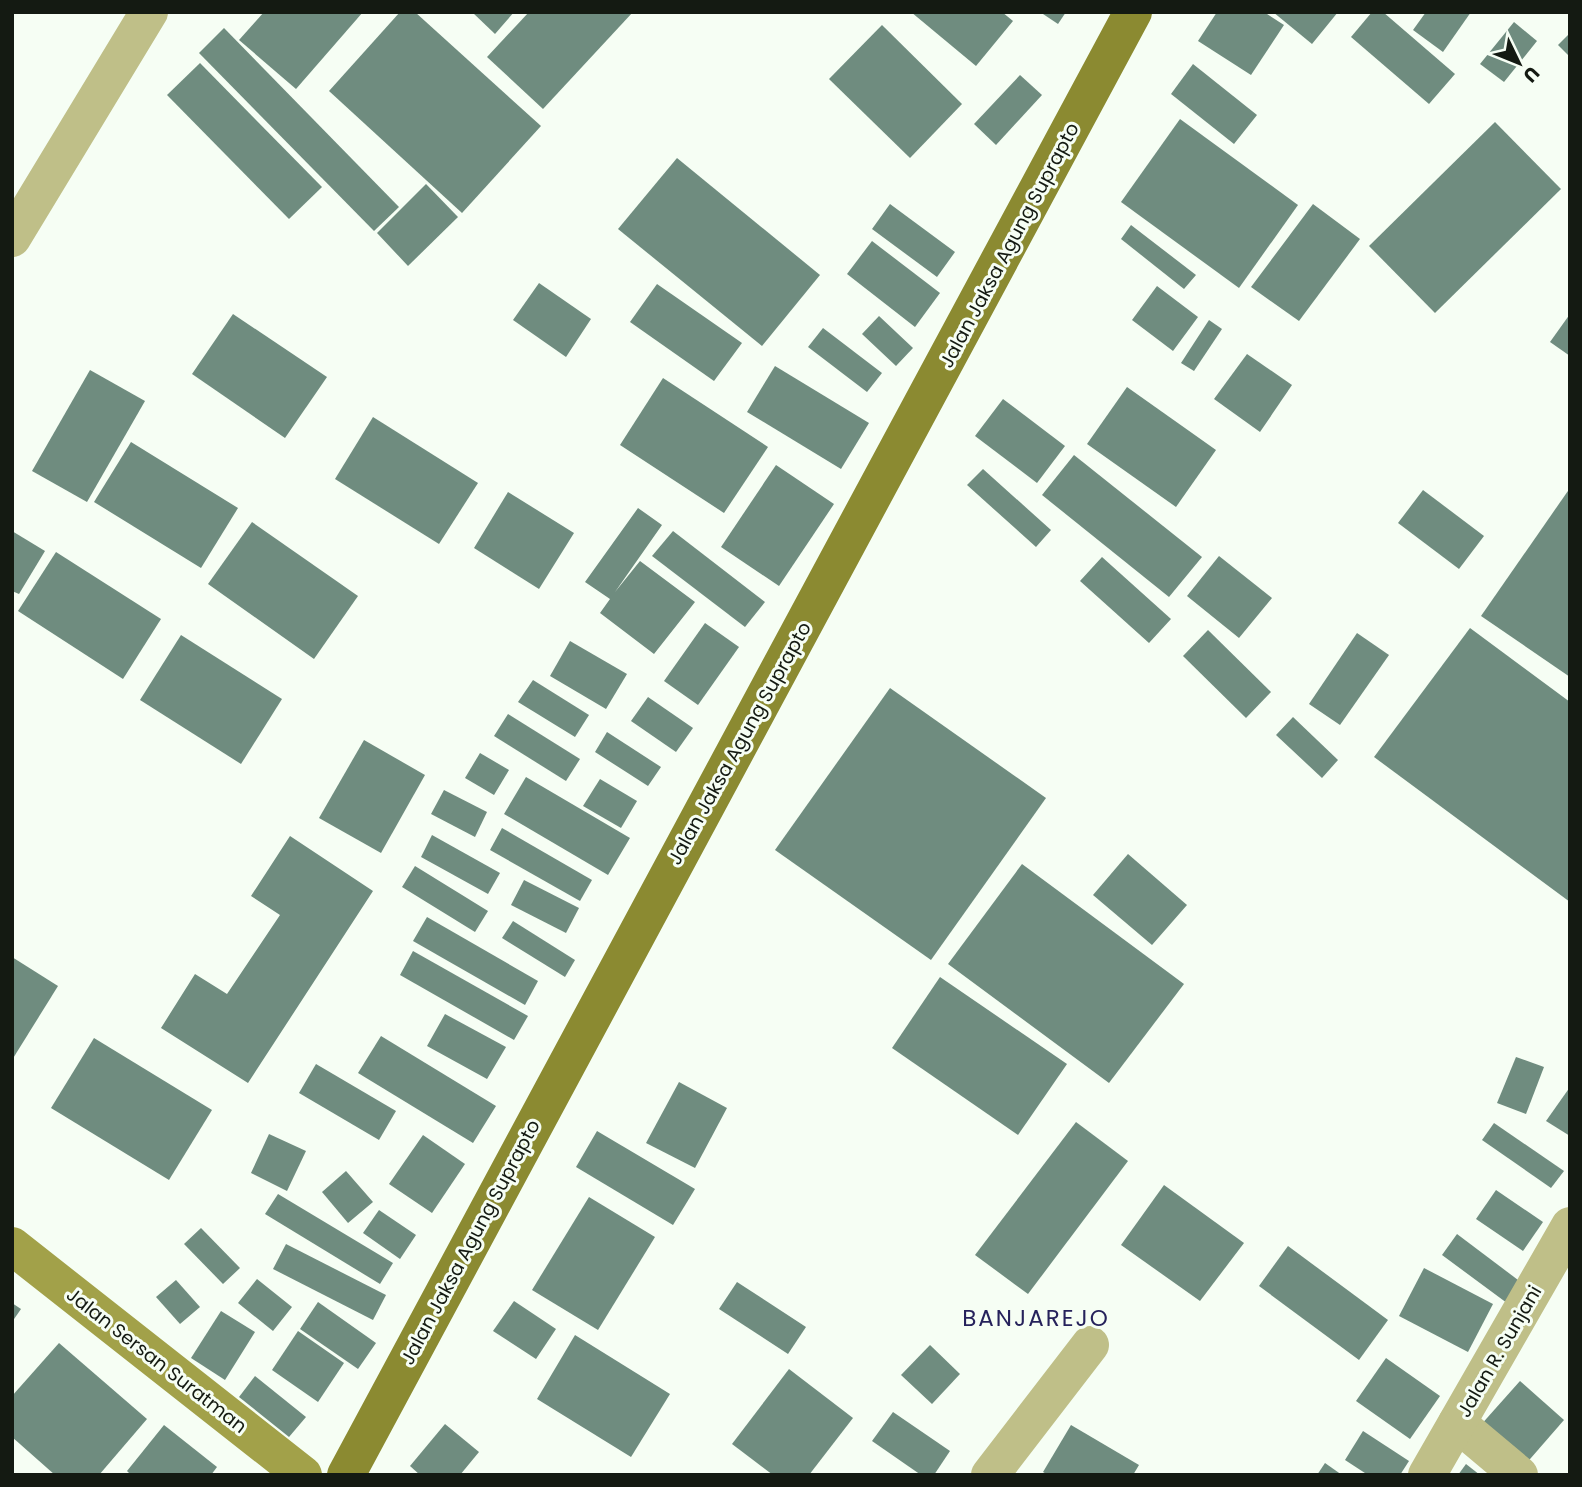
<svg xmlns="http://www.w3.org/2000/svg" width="1582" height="1487" font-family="Poppins,sans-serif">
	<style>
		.building { fill: #6f8c7f }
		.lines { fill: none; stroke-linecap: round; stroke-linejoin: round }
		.minor { stroke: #bfbf88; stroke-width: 38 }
		.tertiary { stroke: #bfbf88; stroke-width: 38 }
		.secondary { stroke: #a2a149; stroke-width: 38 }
		.primary { stroke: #8b8a31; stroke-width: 38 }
		.labels { text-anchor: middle; stroke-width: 6; stroke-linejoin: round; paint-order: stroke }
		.street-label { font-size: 19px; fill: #141a12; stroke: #f6fef4 }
		.quarter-label { font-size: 23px; letter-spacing: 2px; fill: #26225b; stroke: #f6fef4 }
	</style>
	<rect width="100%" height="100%" fill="#f6fef4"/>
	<g class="building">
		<polygon points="264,12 363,12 296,89 239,40"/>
		<polygon points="400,12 415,12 541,126 462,213 329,91"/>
		<polygon points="472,12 514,12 495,34"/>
		<polygon points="529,12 633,12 543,109 487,57"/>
		<polygon points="911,12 1002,12 1013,21 976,66"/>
		<polygon points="1040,12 1066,12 1058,24"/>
		<polygon points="1217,12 1264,12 1284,25 1251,75 1198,41"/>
		<polygon points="1273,12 1338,12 1312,44"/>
		<polygon points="1372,12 1383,12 1455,74 1429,104 1351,37"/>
		<polygon points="1426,12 1471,12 1443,52 1413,30"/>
		<polygon points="1514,22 1537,41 1504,82 1480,64"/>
		<polygon points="882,25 962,104 910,158 829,79"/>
		<polygon points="224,28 399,207 374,231 199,53"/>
		<polygon points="1570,33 1570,57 1558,45"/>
		<polygon points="200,63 322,187 289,219 167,95"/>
		<polygon points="1193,64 1257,115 1234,144 1171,94"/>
		<polygon points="1020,75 1042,95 996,145 974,124"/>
		<polygon points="1180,119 1298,205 1239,288 1121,202"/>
		<polygon points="1495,122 1561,189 1435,313 1369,246"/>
		<polygon points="677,158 820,275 762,346 618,229"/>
		<polygon points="426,184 458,217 408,266 377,233"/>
		<polygon points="890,204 955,252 937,277 872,229"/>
		<polygon points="1313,204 1360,239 1299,321 1251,287"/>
		<polygon points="1131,225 1196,275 1184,289 1121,239"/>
		<polygon points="872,241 940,293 915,327 847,274"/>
		<polygon points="539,283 591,319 566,357 513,320"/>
		<polygon points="657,284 742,343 714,381 630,322"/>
		<polygon points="1157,286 1198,317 1173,351 1132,320"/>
		<polygon points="233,314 327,377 285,438 192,374"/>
		<polygon points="1570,314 1570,356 1550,342"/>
		<polygon points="879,316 913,348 896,366 862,334"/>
		<polygon points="1209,320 1222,329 1194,371 1181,363"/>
		<polygon points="823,328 882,373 867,392 808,347"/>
		<polygon points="1247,354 1292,385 1260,432 1214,399"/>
		<polygon points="775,366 869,423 841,469 747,412"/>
		<polygon points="90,370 145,401 87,502 32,471"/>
		<polygon points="663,378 768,447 724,513 620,445"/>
		<polygon points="1127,387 1216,450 1176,507 1087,444"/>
		<polygon points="1003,399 1065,446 1037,483 975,436"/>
		<polygon points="373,417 478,483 439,544 335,479"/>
		<polygon points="131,442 238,508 201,568 94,502"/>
		<polygon points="1074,455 1202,557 1169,597 1042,495"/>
		<polygon points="776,465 834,504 779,586 721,547"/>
		<polygon points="983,469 1051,530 1036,547 967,485"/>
		<polygon points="1570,488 1570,677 1481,616"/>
		<polygon points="1423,490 1484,536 1459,569 1398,523"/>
		<polygon points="508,492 574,533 539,589 474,548"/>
		<polygon points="638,508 662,525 615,592 640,561 695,602 654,654 600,613 610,599 585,582"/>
		<polygon points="252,522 358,596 314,659 208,584"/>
		<polygon points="12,531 45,551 19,594 12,591"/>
		<polygon points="673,531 765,602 745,627 652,556"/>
		<polygon points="56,552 161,619 123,679 18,611"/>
		<polygon points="1219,556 1272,598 1239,638 1187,596"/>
		<polygon points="1102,557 1171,619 1149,643 1080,581"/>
		<polygon points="705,623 739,647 698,705 664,681"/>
		<polygon points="1470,628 1570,702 1570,902 1374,757"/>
		<polygon points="1208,630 1271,692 1246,718 1183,656"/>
		<polygon points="1357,633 1389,655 1340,725 1309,704"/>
		<polygon points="181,635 282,699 241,764 140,700"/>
		<polygon points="570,641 627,674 606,709 550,676"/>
		<polygon points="533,680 589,715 575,737 518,702"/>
		<polygon points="890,688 1046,798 931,960 775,850"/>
		<polygon points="648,697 693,728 676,752 631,721"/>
		<polygon points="508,714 580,759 566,781 494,736"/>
		<polygon points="1293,717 1338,760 1322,778 1276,735"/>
		<polygon points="607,732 661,767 648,786 595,752"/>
		<polygon points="364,740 425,775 381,853 319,818"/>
		<polygon points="480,753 509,770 494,795 465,778"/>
		<polygon points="526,777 630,838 608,875 504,814"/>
		<polygon points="600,779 637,801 621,828 583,806"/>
		<polygon points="444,790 487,812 475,837 431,814"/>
		<polygon points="502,828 592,880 580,901 490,850"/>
		<polygon points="432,835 500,873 488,894 421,857"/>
		<polygon points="290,836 373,891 248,1083 161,1028 195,974 227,994 280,915 251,896"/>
		<polygon points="1128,854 1187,905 1152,945 1093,895"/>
		<polygon points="1022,864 1184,984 1109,1083 948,964"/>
		<polygon points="415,866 488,911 475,932 402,887"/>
		<polygon points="524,880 579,908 566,933 511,905"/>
		<polygon points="427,917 538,981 525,1005 413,941"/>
		<polygon points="513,921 575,960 565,977 502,938"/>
		<polygon points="413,951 528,1016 514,1040 400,975"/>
		<polygon points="12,957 58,986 12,1060"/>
		<polygon points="940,977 1067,1064 1018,1135 892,1048"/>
		<polygon points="445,1014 506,1047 487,1079 427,1046"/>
		<polygon points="381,1036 496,1106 473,1143 358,1073"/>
		<polygon points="94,1038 212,1110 169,1180 51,1108"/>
		<polygon points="1516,1057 1544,1067 1526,1114 1497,1103"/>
		<polygon points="316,1064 396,1111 379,1140 299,1093"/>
		<polygon points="679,1082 727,1108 695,1168 646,1143"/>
		<polygon points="1570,1087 1570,1136 1546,1121"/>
		<polygon points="1076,1122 1128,1161 1028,1294 975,1255"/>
		<polygon points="1494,1123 1564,1171 1551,1188 1482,1140"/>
		<polygon points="597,1131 695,1189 673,1225 576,1167"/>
		<polygon points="269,1134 306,1151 287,1191 251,1173"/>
		<polygon points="423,1135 465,1164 432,1213 389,1184"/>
		<polygon points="346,1171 373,1202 348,1223 322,1192"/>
		<polygon points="1164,1185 1244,1243 1200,1301 1121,1245"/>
		<polygon points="1496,1190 1543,1222 1523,1251 1476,1219"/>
		<polygon points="278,1194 393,1263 380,1284 265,1214"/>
		<polygon points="589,1197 655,1237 598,1330 532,1290"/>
		<polygon points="379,1210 416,1235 400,1259 363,1233"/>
		<polygon points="201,1228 240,1268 223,1284 184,1244"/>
		<polygon points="1457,1234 1526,1286 1511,1306 1442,1255"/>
		<polygon points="286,1244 386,1295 373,1320 273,1269"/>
		<polygon points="1288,1246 1388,1320 1359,1360 1259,1286"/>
		<polygon points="1424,1268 1493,1304 1468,1352 1399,1316"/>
		<polygon points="257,1279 292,1307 273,1331 238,1303"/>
		<polygon points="176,1280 200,1307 180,1324 156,1297"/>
		<polygon points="737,1282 806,1327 788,1354 719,1309"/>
		<polygon points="514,1301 556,1329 536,1359 493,1331"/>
		<polygon points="318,1302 376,1343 358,1369 300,1329"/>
		<polygon points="12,1303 21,1309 12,1322"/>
		<polygon points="221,1311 255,1332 225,1380 191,1358"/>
		<polygon points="298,1331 344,1363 318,1402 272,1370"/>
		<polygon points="575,1335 670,1394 631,1457 537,1399"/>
		<polygon points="59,1343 147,1419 99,1475 55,1475 12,1437 12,1396"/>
		<polygon points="930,1345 960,1374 932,1404 901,1375"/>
		<polygon points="1386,1358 1440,1396 1410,1439 1356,1401"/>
		<polygon points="789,1369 853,1418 809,1475 773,1475 732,1444"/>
		<polygon points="255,1376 306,1417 289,1437 239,1397"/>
		<polygon points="1520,1381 1564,1420 1524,1466 1479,1427"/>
		<polygon points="893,1412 950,1451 934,1475 921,1475 872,1441"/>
		<polygon points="445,1424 479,1452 460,1475 420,1475 410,1466"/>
		<polygon points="164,1425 217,1467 211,1475 131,1475 127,1471"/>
		<polygon points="1071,1425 1139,1465 1133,1475 1048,1475 1043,1472"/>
		<polygon points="1363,1431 1409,1461 1400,1475 1368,1475 1345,1460"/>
		<polygon points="1325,1463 1342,1475 1317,1475"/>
		<polygon points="1466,1464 1480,1475 1458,1475"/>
	</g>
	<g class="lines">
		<g class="minor">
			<polyline points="1457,1423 1519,1475"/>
			<polyline points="990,1475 1090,1345"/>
			<polyline points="1427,1475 1570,1226"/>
		</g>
		<polyline class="tertiary" points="12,238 149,12"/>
		<polyline class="secondary" points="12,1246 303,1475"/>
		<polyline class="primary" points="346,1475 1133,12"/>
	</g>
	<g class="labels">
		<g class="street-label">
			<text transform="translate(1009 245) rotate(-62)" y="7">Jalan Jaksa Agung Suprapto</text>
			<text transform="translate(739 743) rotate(-61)" y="7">Jalan Jaksa Agung Suprapto</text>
			<text transform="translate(470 1242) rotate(-62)" y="7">Jalan Jaksa Agung Suprapto</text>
			<text transform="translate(1499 1351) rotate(-60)" y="7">Jalan R. Sunjani</text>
			<text transform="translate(157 1360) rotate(38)" y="7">Jalan Sersan Suratman</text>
		</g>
		<g class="quarter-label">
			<text x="1036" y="1326">BANJAREJO</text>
		</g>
	</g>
	<rect width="1582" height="1487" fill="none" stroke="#141a12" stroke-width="28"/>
	<g transform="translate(1519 63) rotate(133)" stroke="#f6fef4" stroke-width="5" paint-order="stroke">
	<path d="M0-5L12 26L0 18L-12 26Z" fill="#141a12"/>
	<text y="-10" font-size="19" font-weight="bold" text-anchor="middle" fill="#141a12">U</text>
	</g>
</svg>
